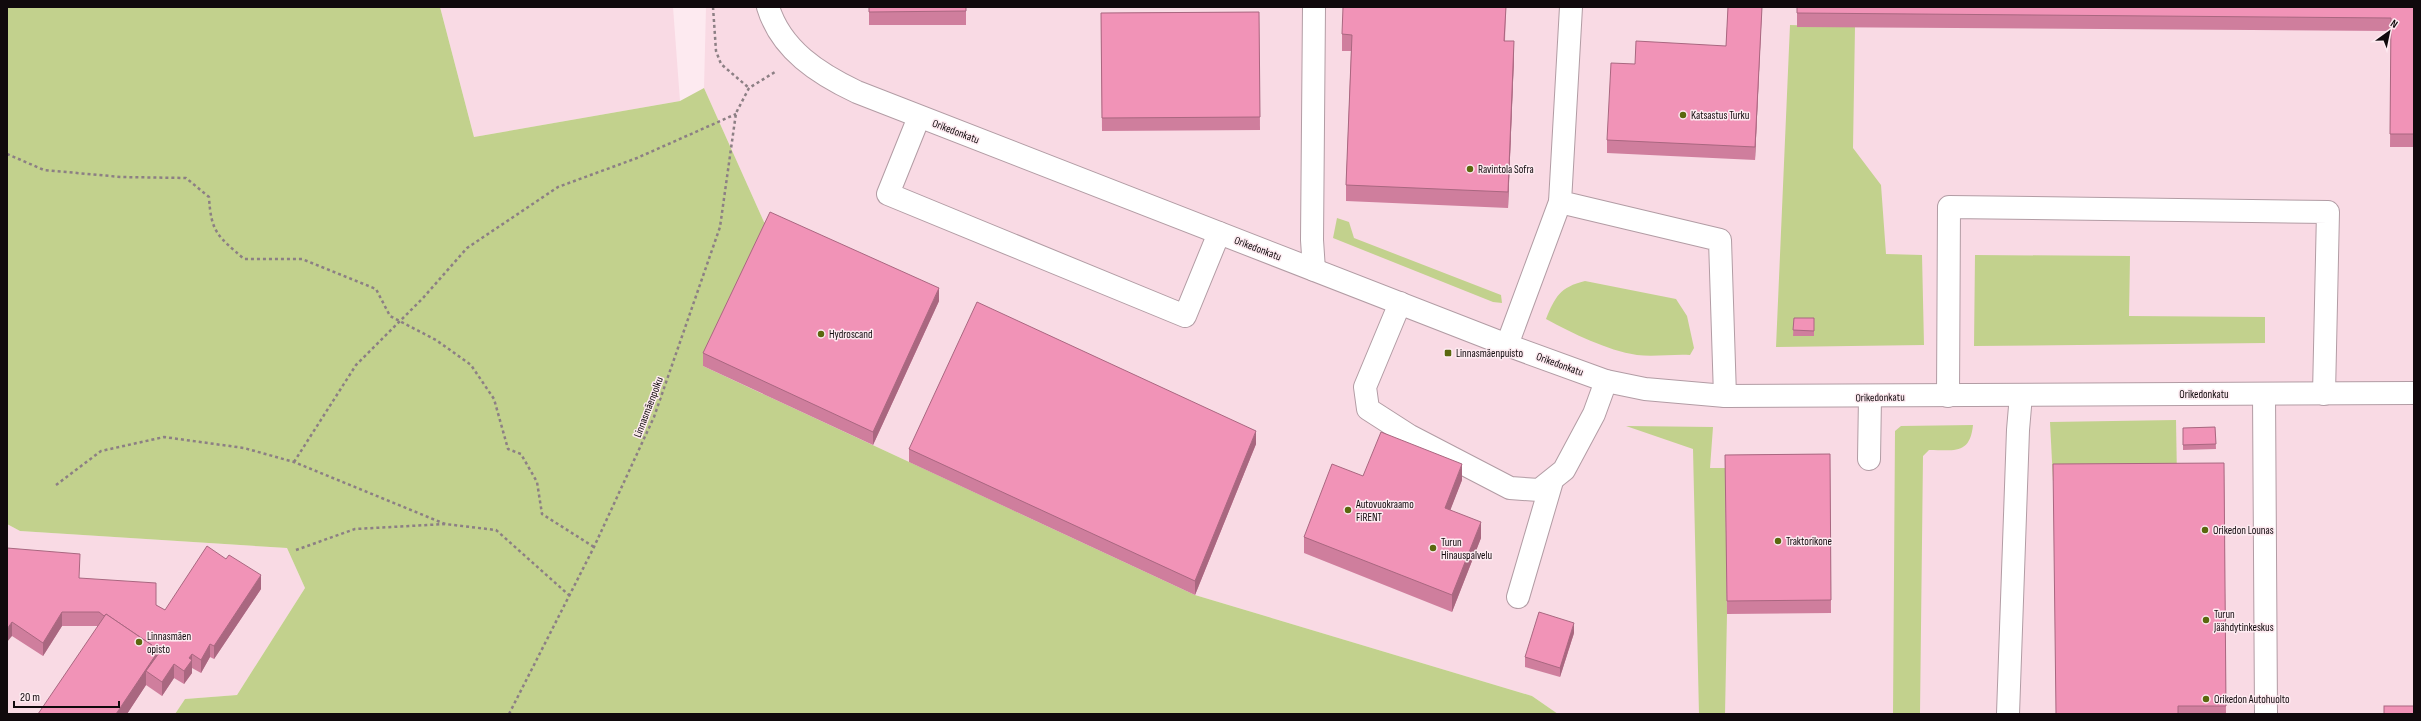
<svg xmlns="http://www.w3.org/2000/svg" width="2421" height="721" font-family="'Sofia Sans Condensed',sans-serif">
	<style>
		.built { fill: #f9dae4 }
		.green { fill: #c2d18d }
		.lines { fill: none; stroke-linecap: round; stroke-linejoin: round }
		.minor-casing { stroke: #b29ca4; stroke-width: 24 }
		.path { stroke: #8c7f84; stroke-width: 2.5; stroke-dasharray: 3 3; stroke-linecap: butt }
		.minor { stroke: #fff; stroke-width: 22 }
		.wall { fill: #cf7e9d }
		.shaded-wall { fill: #a96780 }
		.building { fill: #f193b7; stroke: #a96780 }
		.poi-dot { fill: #5a680e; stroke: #fdeaf0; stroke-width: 1.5 }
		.labels { text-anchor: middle; stroke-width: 3; stroke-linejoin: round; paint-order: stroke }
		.poi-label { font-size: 11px; fill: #10090c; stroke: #fdeaf0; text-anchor: start }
		.street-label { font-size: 11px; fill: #10090c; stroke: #fdeaf0 }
	</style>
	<rect width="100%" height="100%" fill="#fdeaf0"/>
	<g class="built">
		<polygon points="440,7 673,7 680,101 474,137"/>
		<polygon points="706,7 2414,7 2414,714 1558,714 1532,696 1195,595 703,366 770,226 764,222 704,88"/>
		<polygon points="7,524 20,531 287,548 305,588 237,695 185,699 175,714 7,714"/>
	</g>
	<g class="green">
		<polygon points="7,7 440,7 474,137 680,101 704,88 764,222 770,226 703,366 1195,595 1532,696 1558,714 175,714 185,699 237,695 305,588 287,548 20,531 7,524"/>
		<polygon points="1790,25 1855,27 1853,148 1881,185 1886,254 1922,255 1924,345 1776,347"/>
		<polygon points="1337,218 1349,222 1354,238 1501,295 1502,303 1493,302 1333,238"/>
		<polygon points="1975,255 2130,256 2129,316 2265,317 2265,343 1974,346"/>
		<path d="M1585,281L1676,299L1687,316L1694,348L1690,355C1673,354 1654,357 1637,355C1606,350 1574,334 1546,319C1555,297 1560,287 1585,281Z"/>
		<polygon points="2176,420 2177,479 2053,481 2050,422"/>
		<path d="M1973,425C1970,455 1954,450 1929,450L1923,456L1920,714H1893L1895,431L1901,426Z"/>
		<polygon points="1626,426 1713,427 1710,468 1725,468 1727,614 1725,714 1699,714 1693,449"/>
	</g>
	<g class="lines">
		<g class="minor-casing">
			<g id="minor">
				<path d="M768,7C781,50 819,74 857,92L1507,345L1606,381L1645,389L1725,396L2414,393"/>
				<polyline points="1571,7 1560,202 1720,240 1725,396"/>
				<polyline points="919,117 888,194 1185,316 1219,233"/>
				<polyline points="1314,270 1312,240 1314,7"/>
				<polyline points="1400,303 1365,387 1368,409 1410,436 1510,488 1539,490 1564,470 1594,414 1606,381"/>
				<polyline points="1507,345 1560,202"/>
				<polyline points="2264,394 2266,714"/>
				<polyline points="1948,396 1949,207 2328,212 2324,394"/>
				<polyline points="1869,459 1870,397"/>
				<polyline points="1518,597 1552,481"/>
				<polyline points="2008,714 2018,430 2021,395"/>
			</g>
		</g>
		<g class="path">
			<polyline points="713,7 716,51 721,64 749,88"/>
			<path d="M7,154L44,170L121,177L186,178L209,197C211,233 218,236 244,259H302L376,289L390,316L436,340L471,365L494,399L508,449L521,454L537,482L542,514L594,547"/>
			<polyline points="294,462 356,365 423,298 467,248 558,187 637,158 736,114"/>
			<polyline points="56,485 101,451 164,437 244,448 294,462 445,524"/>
			<polyline points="296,550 355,529 445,524 496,530 570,596"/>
			<polyline points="509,714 594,547 654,417 720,227 736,113 749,88 775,72"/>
		</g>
		<use href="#minor" class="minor"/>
	</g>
	<g class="wall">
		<rect x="869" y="7" width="97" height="18"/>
		<polygon points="1506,7 1505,41 1514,57 1508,208 1346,201 1346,185 1351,51 1342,51 1342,34"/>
		<polygon points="1728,7 1762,7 1755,160 1607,153 1607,140 1635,64 1726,46"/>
		<polygon points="1797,7 2414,7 2414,147 2390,147 2391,31 1797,27"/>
		<polygon points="1259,12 1260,130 1102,131 1101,13"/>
		<polygon points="939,301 873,445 703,366 703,353"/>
		<polygon points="1794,318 1814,318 1814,336 1793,336"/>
		<polygon points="2215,427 2216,449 2183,450 2183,428"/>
		<polygon points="1256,444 1195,595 909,462 909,449"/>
		<polygon points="1830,454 1831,613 1727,614 1725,455"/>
		<polygon points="2224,463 2226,714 2055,714"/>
		<polygon points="1363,476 1462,480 1450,510 1481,538 1452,612 1304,553 1304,537"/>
		<polygon points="7,548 79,578 156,605 165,610 261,589 214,659 210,657 201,673 192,668 192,673 184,684 174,678 162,696 146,685 127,714 97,626 62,626 43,656 12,636"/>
		<polygon points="1574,633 1560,677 1525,667 1525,657"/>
	</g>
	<g class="shaded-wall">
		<polygon points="1762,7 1755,160 1755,147"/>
		<polygon points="1514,41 1514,57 1508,208 1508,192"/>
		<polygon points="939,288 939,301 873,445 873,432"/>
		<polygon points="1256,431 1256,444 1195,595 1195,581"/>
		<polygon points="1462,464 1462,480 1445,524 1445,508"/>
		<polygon points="1481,522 1481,538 1452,612 1452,595"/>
		<polygon points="261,575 261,589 214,659 214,646"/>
		<polygon points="62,612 62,626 43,656 43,643"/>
		<polygon points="12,622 12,636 7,642 7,629"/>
		<polygon points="1574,623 1574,633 1560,677 1560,668"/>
		<polygon points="210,644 210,657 201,673 201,660"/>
		<polygon points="159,650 159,666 146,671 146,685 127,714 116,714"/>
		<polygon points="192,654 192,673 184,684 184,671 189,658"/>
		<polygon points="174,664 174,678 162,696 162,682"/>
	</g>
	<g class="building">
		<polygon points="869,7 966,7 966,11 869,12"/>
		<polygon points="1343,7 1506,7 1504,41 1514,41 1508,192 1346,185 1352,35 1342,34"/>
		<polygon points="1728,7 1762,7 1755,147 1607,140 1611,63 1635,64 1636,41 1726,46"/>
		<polygon points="1797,7 2414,7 2414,134 2390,134 2391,18 1797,13"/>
		<polygon points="1259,12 1260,117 1102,118 1101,13"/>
		<polygon points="770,212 939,288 873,432 703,353"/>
		<polygon points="977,302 1256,431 1195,581 909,449"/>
		<polygon points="1794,318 1814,318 1814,331 1793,330"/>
		<polygon points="2215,427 2216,444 2183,445 2183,428"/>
		<polygon points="1381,432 1462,464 1445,508 1481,522 1452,595 1304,537 1332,464 1363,476"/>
		<polygon points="1830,454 1831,600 1727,601 1725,455"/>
		<polygon points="2224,463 2226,706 2178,706 2178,714 2056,714 2053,464"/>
		<polygon points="207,546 226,559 229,555 261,575 214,646 210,644 201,660 192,654 189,658 192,660 184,671 174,664 162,682 146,671 159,653 159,650 106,614 104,616 99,612 62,612 43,643 12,622 7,629 7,548 80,554 79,578 156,583 156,605 165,610"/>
		<polygon points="1539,612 1574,623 1560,668 1525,657"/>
		<polygon points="106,614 159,650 116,714 38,714"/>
		<rect x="2384" y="706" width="30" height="8"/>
	</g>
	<g class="poi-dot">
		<circle cx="1683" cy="115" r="4"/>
		<circle cx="1470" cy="169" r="4"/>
		<circle cx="821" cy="334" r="4"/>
		<rect x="1444" y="349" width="8" height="8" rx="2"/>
		<circle cx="1348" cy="510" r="4"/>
		<circle cx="2205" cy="530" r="4"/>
		<circle cx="1778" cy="541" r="4"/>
		<circle cx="1433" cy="548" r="4"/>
		<circle cx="2206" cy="620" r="4"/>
		<circle cx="139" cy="642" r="4"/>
		<circle cx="2206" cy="699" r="4"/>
	</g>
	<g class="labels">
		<g class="poi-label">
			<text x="1691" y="119">Katsastus Turku</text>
			<text x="1478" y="173">Ravintola Sofra</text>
			<text x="829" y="338">Hydroscand</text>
			<text x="1456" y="357">Linnasmäenpuisto</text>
			<text x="1356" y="508">Autovuokraamo<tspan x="1356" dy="13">FiRENT</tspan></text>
			<text x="2213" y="534">Orikedon Lounas</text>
			<text x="1786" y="545">Traktorikone</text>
			<text x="1441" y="546">Turun<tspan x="1441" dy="13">Hinauspalvelu</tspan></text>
			<text x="2214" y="618">Turun<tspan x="2214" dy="13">Jäähdytinkeskus</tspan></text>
			<text x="147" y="640">Linnasmäen<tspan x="147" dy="13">opisto</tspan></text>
			<text x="2214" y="703">Orikedon Autohuolto</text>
		</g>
		<g class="street-label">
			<text transform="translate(956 131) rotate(21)" y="4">Orikedonkatu</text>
			<text transform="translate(1258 248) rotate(21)" y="4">Orikedonkatu</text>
			<text transform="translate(1560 364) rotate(20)" y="4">Orikedonkatu</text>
			<text x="2204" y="398">Orikedonkatu</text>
			<text transform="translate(1880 397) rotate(-1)" y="4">Orikedonkatu</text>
			<text transform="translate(648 407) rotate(-69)" y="4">Linnasmäenpolku</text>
		</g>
	</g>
	<rect width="2421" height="721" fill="none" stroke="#10090c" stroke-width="16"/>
	<g transform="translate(2389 32) rotate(33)" stroke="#fdeaf0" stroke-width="3" paint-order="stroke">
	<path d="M0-3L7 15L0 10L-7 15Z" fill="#10090c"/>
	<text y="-6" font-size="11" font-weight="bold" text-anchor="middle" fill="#10090c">N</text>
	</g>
	<path d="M14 701v6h105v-6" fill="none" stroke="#10090c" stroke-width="2"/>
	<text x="20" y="701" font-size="12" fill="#10090c" stroke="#fdeaf0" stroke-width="3" paint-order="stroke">20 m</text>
</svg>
